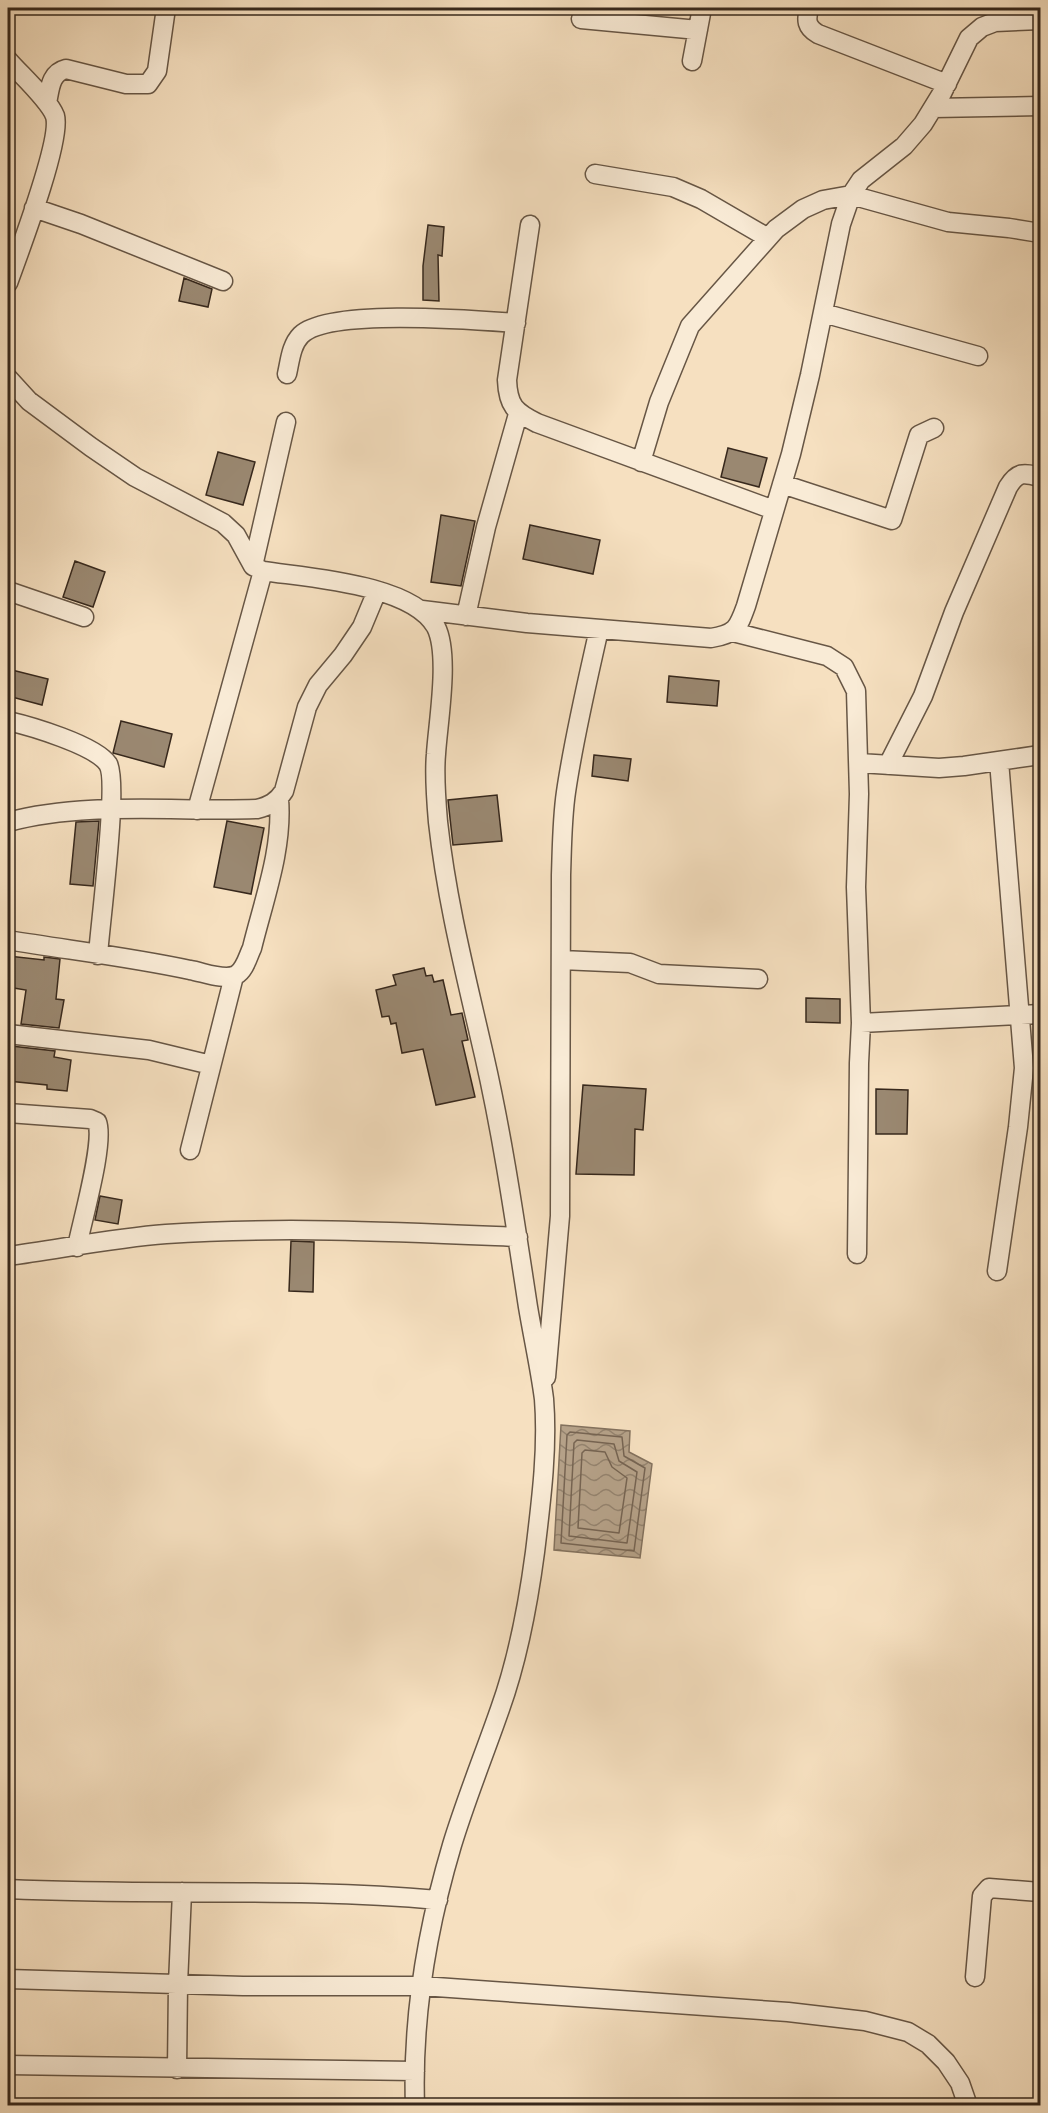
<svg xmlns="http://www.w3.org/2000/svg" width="1048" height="2113" viewBox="0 0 1048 2113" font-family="'Libre Caslon Text',serif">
<defs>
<pattern id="water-waves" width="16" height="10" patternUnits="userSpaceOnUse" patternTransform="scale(1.5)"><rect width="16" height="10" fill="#b5a188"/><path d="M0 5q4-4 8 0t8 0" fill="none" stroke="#94836e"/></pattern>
</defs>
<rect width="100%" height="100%" fill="#f6e0c0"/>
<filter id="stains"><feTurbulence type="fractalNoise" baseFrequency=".00333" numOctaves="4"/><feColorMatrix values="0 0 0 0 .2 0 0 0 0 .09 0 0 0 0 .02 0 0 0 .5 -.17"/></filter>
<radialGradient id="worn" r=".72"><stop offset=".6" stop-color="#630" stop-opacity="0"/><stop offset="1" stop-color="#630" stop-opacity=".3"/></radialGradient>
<!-- water -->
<path fill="url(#water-waves)" stroke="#83715d" stroke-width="1.5" d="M561,1425L630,1431L629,1452L652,1464L640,1558L554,1550Z"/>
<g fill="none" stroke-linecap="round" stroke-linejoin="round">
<!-- shore -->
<path stroke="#766452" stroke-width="1.5" d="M570,1432L622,1437L624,1456L645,1468L634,1551L561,1543L567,1435Z
M577,1440L614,1444L619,1461L637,1472L627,1543L569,1536L574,1443Z
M585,1450L605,1452L612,1467L627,1478L619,1533L578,1528L582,1453Z"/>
</g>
<!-- building -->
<path fill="#9a8871" stroke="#37281c" stroke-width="1.5" d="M428,225L444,227L442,256L438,255L439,301L423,300V266Z
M184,278L212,289L208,307L179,301Z
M728,448L767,458L759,487L721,477Z
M218,452L255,462L243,505L206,495Z
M441,515L475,521L461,586L431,582Z
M530,525L600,540L593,574L523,559Z
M75,561L105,572L93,607L63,597Z
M8,669L48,679L42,705L8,696Z
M669,676L719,681L717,706L667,702Z
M121,721L172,734L164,767L113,753Z
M594,755L631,759L628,781L592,776Z
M497,795L502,841L453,845L448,800Z
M99,821L93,886L70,884L76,822Z
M227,821L264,828L251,894L214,887Z
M8,956L44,960V957L60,959L56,999L64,1000L59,1028L21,1024L26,990L8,987Z
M424,968L426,976L432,975L434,982L443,980L451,1015L462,1013L468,1040L462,1041L475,1097L436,1105L423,1049L402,1053L396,1023L391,1024L389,1016L382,1017L376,990L396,985L393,975Z
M806,998L840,999V1023L806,1022Z
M11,1046L55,1051L54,1057L71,1060L67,1091L47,1089V1085L8,1081Z
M583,1085L646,1089L643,1130L635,1129L634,1175L576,1174Z
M876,1089L908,1090L907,1134H876Z
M100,1196L122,1200L118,1224L95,1220Z
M291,1241L314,1242L313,1292L289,1291Z"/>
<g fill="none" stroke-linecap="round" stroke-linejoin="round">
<defs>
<path id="minor" d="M809,8C806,20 806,27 818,34L947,84
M581,19L698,30
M8,60C20,74 49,100 55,116C62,140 18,255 8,283
M692,61L702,8
M47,103C50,89 50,73 66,69L126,84H148L157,71L166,8
M933,108L1040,106
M595,174L673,187L701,199L768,238
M34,208L81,224L223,281
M530,225L507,380C508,406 515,412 537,423L774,510
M823,313L978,356
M287,374C290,361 291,345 301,335C329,308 474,320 516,323
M8,378L29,401L91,447L135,477L223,523L236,535L253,566L263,571C309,578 412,584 436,627C450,655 438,722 436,754C434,776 436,799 438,822C447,903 466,976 484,1055C503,1138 515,1222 528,1307C533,1337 540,1368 544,1399C548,1449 541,1502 535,1552C528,1605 518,1659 500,1709C484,1755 466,1799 452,1845C427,1929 412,2018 415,2106
M641,462L659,402L690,326L776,229L803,209L823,200L851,195L948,222L1009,228L1040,233
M782,484L892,520L919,435L934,428
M253,566L286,422
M8,591L84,617
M422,610L527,623L711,638C736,634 738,628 746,606L791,454L810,375L841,224L851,195L861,180L904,146L923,124L942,93L969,38L982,27L995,22L1040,20
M466,616L486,527L518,414
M733,632L827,656L844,667L856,691L859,794L856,887L861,1023L859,1063L857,1254
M8,721C30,726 95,745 108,764C119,781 100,925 98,955
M859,763L939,768L964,766L1040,755
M888,765L923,696L954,612L1008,487C1018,471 1024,473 1040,477
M197,810L263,571
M8,822C86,801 176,812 257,809C269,806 277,802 284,791L307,707L318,685L343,655L362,627L377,591
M8,940C68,950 130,957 190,970C203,972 224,981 236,975C245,970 248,956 252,948C264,899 283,849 279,799
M561,960L630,963L659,974L758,979
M861,1023L1040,1014
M8,1034L149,1050L211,1065
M8,1113L90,1119L97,1122C105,1142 82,1221 77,1247
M190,1150L234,976
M8,1256C60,1249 113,1238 166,1234C283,1226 401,1232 518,1237
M997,1271L1018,1127L1024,1068L999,761
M546,1377L560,1216L561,875C562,847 562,819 566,792C574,737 587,683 599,629
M8,1889C151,1896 295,1887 438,1900
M975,1977L982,1896L989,1888L1040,1892
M8,1979L243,1986H422L788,2012L865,2021L908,2032L928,2044L946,2062L960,2083L968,2106
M8,2065L415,2071
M177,2069L178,1984L182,1892"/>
</defs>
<!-- minor casing -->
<use href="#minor" stroke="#675645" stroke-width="21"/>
<!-- minor -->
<use href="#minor" stroke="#f9ebd6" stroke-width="18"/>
</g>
<!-- margin -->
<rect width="1048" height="2113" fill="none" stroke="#f6e0c0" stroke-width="30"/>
<rect x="9" y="9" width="1030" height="2095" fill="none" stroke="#37281c" stroke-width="3"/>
<rect x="15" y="15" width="1018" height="2083" fill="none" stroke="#37281c" stroke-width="1.5"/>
<rect width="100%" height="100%" filter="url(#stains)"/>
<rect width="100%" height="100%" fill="url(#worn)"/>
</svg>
